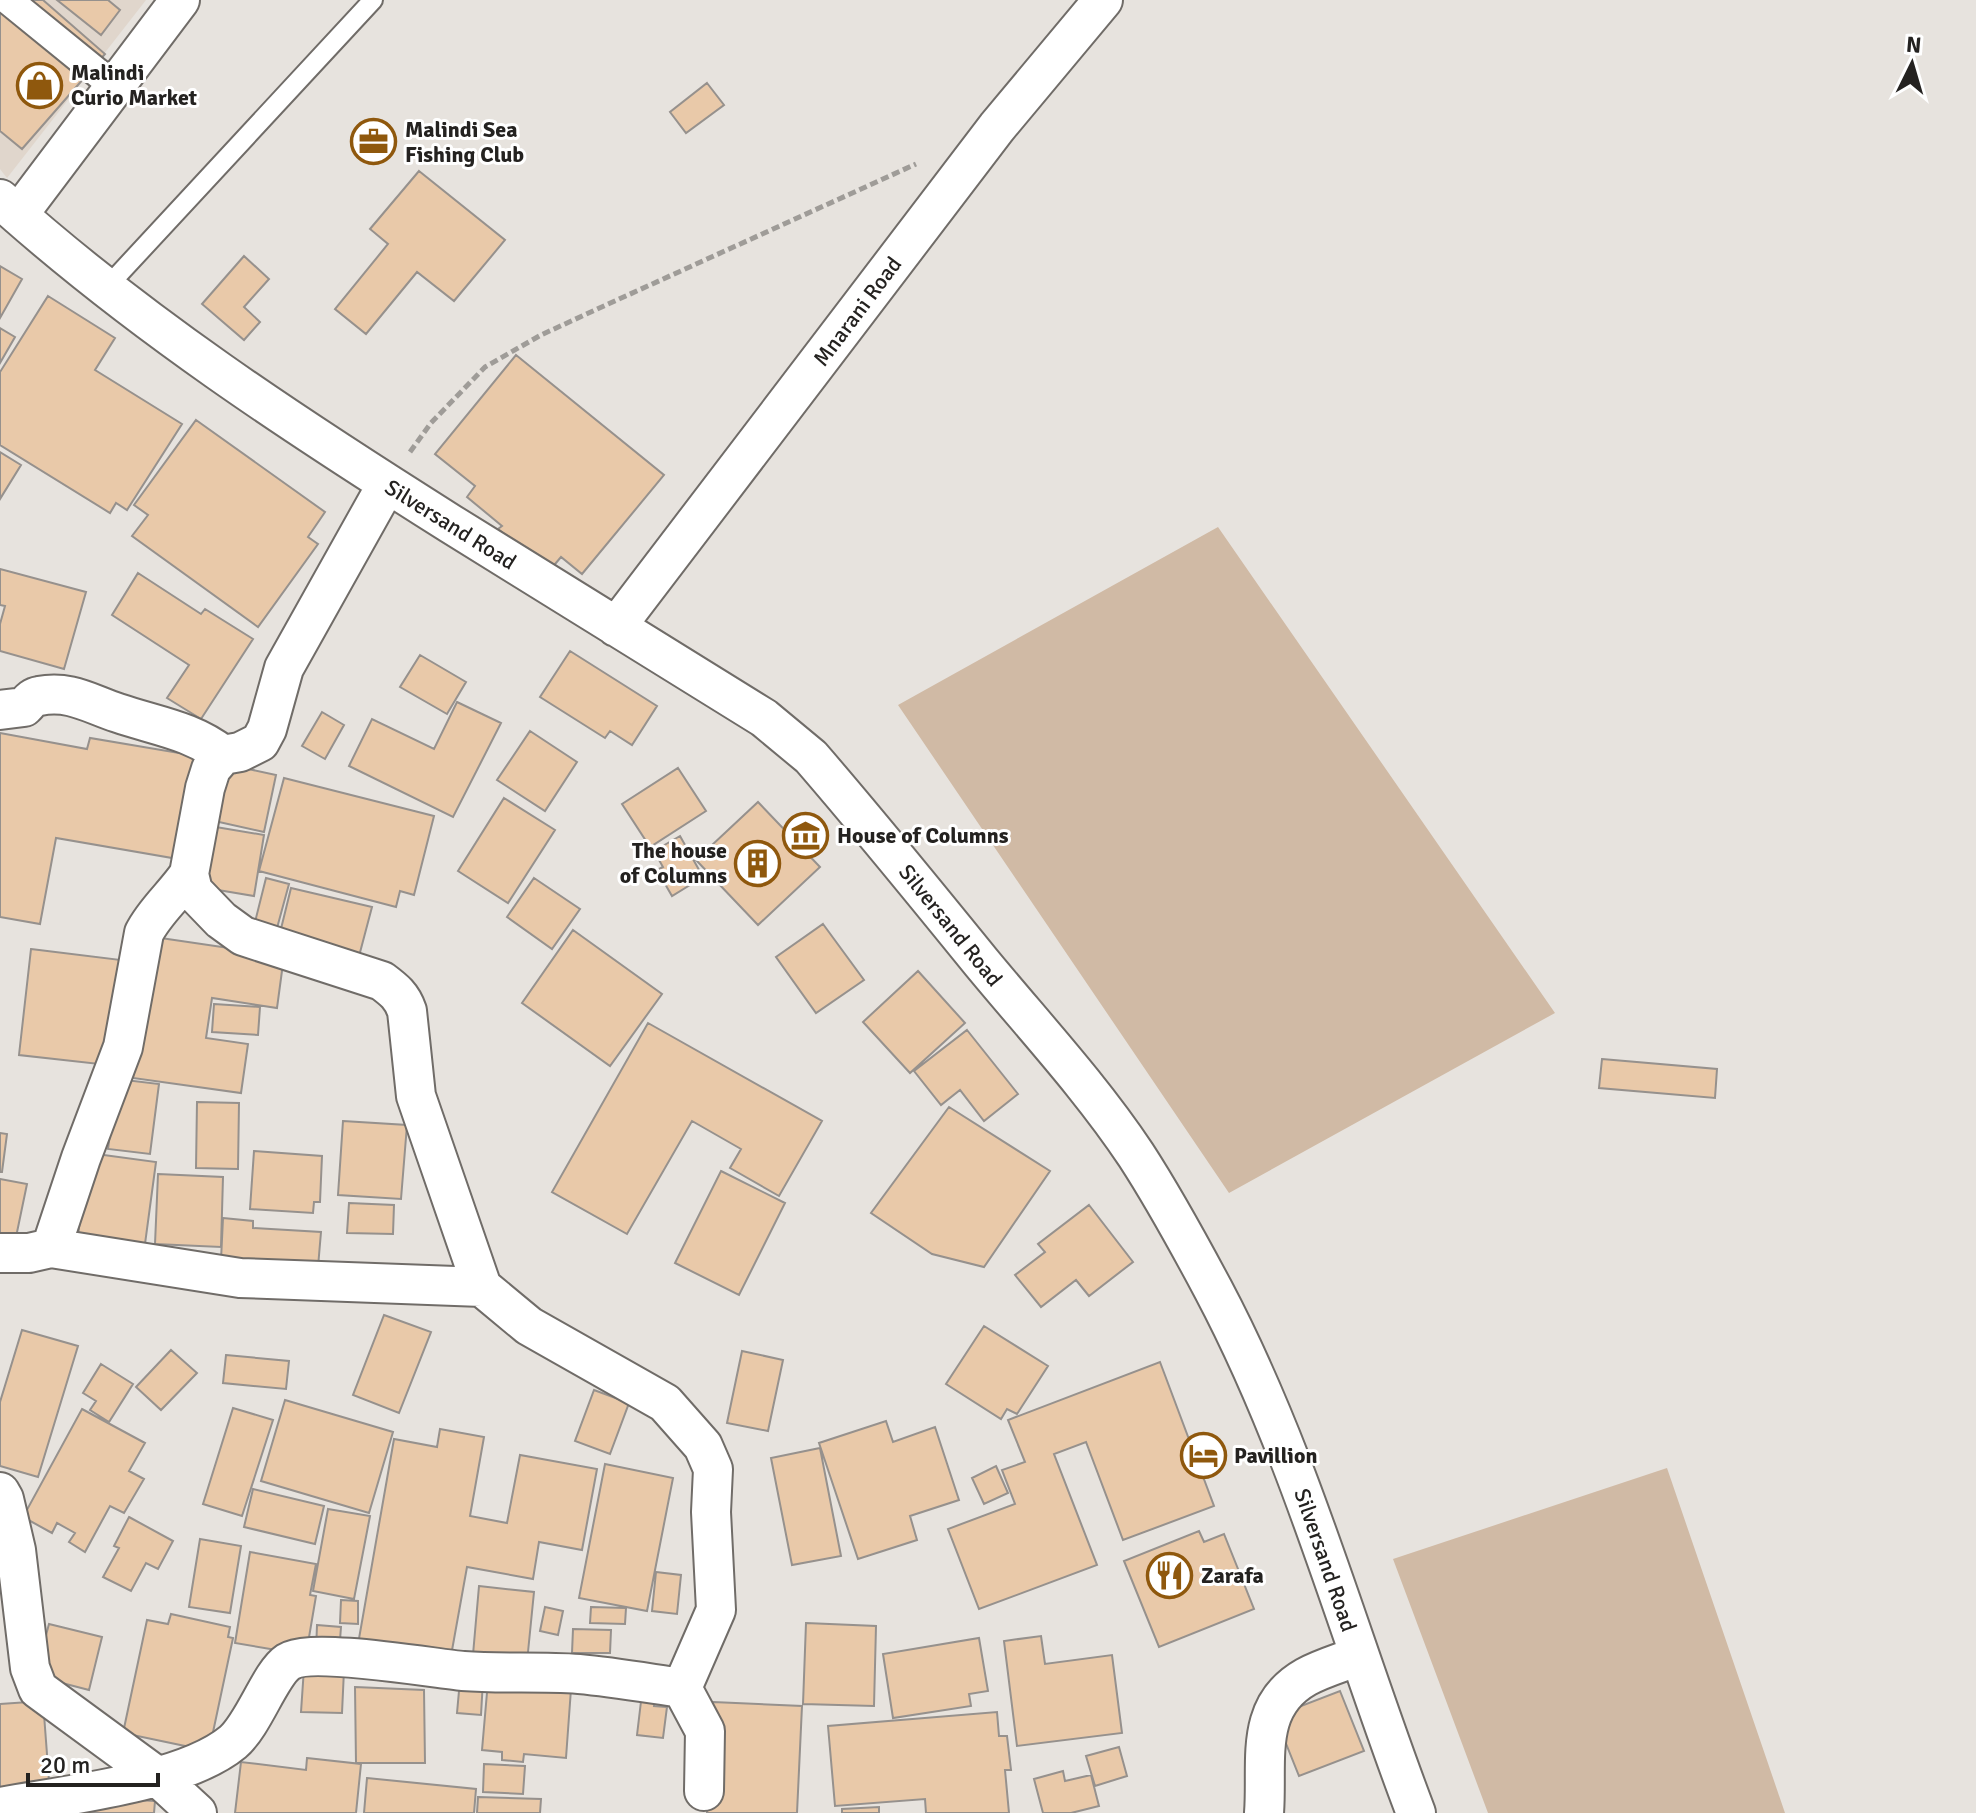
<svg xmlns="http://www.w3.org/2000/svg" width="1976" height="1813" viewBox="0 0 1976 1813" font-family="Signika,sans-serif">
<rect width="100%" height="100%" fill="#e7e3de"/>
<!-- built -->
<path fill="#e0d6cc" d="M0,0H146L7,178L0,169Z"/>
<!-- green -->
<path fill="#d0baa5" d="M1218,527L1555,1013L1229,1193L898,705Z
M1667,1468L1785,1813H1488L1393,1559Z"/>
<!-- building -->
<path fill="#e9c9a9" stroke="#96918d" stroke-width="2" d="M0,0H43L105,54L22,149L0,131Z
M57,0H108L120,10L101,35Z
M707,83L724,105L686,133L670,112Z
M419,171L505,240L454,301L417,272L366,334L335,309L388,244L370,229Z
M244,256L269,279L244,307L260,322L244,340L202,304Z
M0,266L22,279L0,318Z
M48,296L115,338L95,370L182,424L127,510L116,503L110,513L0,445V372Z
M0,328L15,337L0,363Z
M516,355L664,475L582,574L561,557L550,570L498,529L502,526L467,497L475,486L435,454Z
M196,420L325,512L308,537L318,544L258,627L132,536L148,515L134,505Z
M0,452L21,465L0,499Z
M0,569L86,592L64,669L0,651V624L5,606L0,605Z
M138,573L201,614L205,609L253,639L201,719L167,698L189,665L112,615Z
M570,651L657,706L632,745L610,731L605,738L540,697Z
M420,655L466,682L447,714L400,687Z
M457,702L501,723L453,817L349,766L372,719L434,749Z
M322,712L344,725L325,759L302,746Z
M530,731L577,762L545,811L497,780Z
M0,733L87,749L90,738L197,756L178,859L56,838L40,924L0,917Z
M221,763L276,775L264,832L210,820Z
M678,768L706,811L650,847L622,804Z
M284,778L434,816L414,895L400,891L396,907L259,871Z
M504,798L555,830L508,903L458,871Z
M758,802L820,867L758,925L696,860Z
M204,825L264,835L254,896L194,886Z
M680,836L703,877L672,896L657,870L663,867L654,851Z
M266,878L289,884L274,939L252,934Z
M534,878L580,909L552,949L507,917Z
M291,888L372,907L358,960L278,941Z
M823,924L864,980L816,1013L776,957Z
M573,930L662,994L610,1066L522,1003Z
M154,937L284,956L277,1008L212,998L206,1038L248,1044L241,1093L133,1078Z
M31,949L121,960L108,1065L19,1055Z
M918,971L965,1023L910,1073L863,1022Z
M214,1004L260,1007L258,1035L212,1032Z
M648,1023L822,1121L779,1196L730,1168L741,1149L692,1121L627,1234L552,1192Z
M967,1030L1018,1094L984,1121L960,1090L941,1105L914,1071Z
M1602,1059L1717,1069L1715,1098L1599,1088Z
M117,1079L159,1084L150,1154L108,1149Z
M197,1102L239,1103L238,1169L196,1168Z
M949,1107L1050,1171L984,1267L932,1254L871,1213Z
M343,1121L407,1125L401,1199L338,1195Z
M0,1133L7,1134L2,1172H0Z
M254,1151L322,1156L320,1202H314L313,1213L250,1209Z
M89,1153L156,1162L145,1244L78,1235Z
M721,1171L785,1203L739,1295L675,1263Z
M158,1174L223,1177L221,1247L155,1244Z
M0,1179L27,1184L16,1237L0,1233Z
M349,1203L394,1205L393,1234L347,1233Z
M1089,1205L1133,1262L1089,1296L1076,1280L1041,1307L1015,1275L1045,1252L1038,1244Z
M223,1218L253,1221V1228L321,1232L318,1267L221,1260Z
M384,1315L431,1332L399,1413L353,1395Z
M984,1326L1048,1366L1017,1414L1007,1409L1001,1419L946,1384Z
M22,1330L78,1346L38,1477L0,1466V1402Z
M171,1350L197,1373L161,1410L136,1387Z
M742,1351L783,1360L768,1431L727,1423Z
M226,1355L289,1361L286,1389L223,1383Z
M1160,1362L1214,1506L1123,1540L1086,1442L1054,1454L1097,1565L979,1609L948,1529L1015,1504L1002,1470L1025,1462L1008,1420Z
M101,1364L133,1384L109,1422L90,1410L96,1401L83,1393Z
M594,1390L629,1403L610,1454L575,1441Z
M285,1400L393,1432L369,1513L261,1481Z
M233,1408L273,1420L242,1516L203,1504Z
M82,1409L145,1443L129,1471L144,1479L124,1513L110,1506L85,1552L69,1542L75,1533L57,1523L52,1533L23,1517Z
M886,1421L893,1442L935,1427L959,1500L910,1516L917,1540L858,1559L819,1443Z
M440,1429L484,1437L470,1516L507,1523L520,1455L597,1469L582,1550L539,1542L533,1579L467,1567L449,1667L357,1650L394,1439L437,1447Z
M820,1448L841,1556L792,1565L771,1458Z
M605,1464L673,1478L647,1611L579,1598Z
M996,1466L1008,1493L984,1504L972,1478Z
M253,1489L324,1506L315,1544L244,1527Z
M328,1509L370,1516L354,1599L313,1591Z
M129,1517L173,1541L158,1569L146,1563L131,1591L103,1577L119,1548L114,1546Z
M1199,1531L1204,1542L1224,1534L1254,1609L1159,1647L1124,1561Z
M200,1539L241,1546L230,1613L189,1607Z
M250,1552L316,1564L310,1595L316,1596L306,1655L235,1643Z
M656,1572L681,1575L677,1614L652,1611Z
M479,1586L534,1592L526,1672L472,1666Z
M341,1600L358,1601V1624L340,1623Z
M545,1607L563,1611L558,1635L540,1631Z
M591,1607L626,1608L625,1624L590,1623Z
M171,1614L230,1627L228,1637L233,1638L209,1751L123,1733L147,1620L168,1624Z
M806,1623L876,1626L874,1706L803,1704Z
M49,1624L102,1637L89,1690L35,1676Z
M317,1625L341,1627L339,1653L316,1652Z
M573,1629L611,1630L610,1653H572Z
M1041,1636L1045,1664L1112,1655L1122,1733L1017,1746L1004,1641Z
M979,1638L988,1691L969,1694L971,1706L893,1718L883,1654Z
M304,1668L344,1670L342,1713L301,1712Z
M460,1680H483L481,1715L457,1713Z
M488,1681L571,1689L566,1758L524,1754L523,1762L502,1760V1752L482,1750Z
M355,1687L424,1690L425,1763H356Z
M1340,1691L1364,1751L1299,1776L1275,1716Z
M642,1693L655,1694L654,1706L667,1707L663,1738L637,1735Z
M43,1701L50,1794L0,1797V1704Z
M713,1702L802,1706L797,1813H707Z
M997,1712L999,1736H1007L1011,1770H1005L1009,1813H926L925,1799L835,1806L828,1726Z
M1119,1747L1127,1776L1095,1786L1086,1756Z
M307,1758L361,1764L356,1813H235L241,1762L306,1770Z
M484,1764L525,1766L523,1794L483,1792Z
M1063,1771L1065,1781L1091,1775L1099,1806L1071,1813H1043L1034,1779Z
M367,1778L476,1789L474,1813H364Z
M67,1796L155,1801L154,1813H66Z
M478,1797L541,1799L540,1813H477Z
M879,1807V1813H842V1809Z"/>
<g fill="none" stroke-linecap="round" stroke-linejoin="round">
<defs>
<path id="service" d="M106,288L373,0"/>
<path id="pedestrian" d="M8,0L115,87"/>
<path id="minor" d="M0,199C138,323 294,425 451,524C555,589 659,654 764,718L811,757C869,824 925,893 981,962C1033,1025 1090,1086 1136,1155C1164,1198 1189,1244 1213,1289C1301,1455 1349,1638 1416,1813
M18,215L180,0
M387,484L284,668L267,729L260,742L240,752L223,755L211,769L205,788L189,874L193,891L221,920L243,936L382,981C394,990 402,996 407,1011L416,1096L482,1287
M616,627L997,127L1103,0
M0,710L24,707C29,702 32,697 39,696C71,690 90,704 118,713C156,726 191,730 223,755
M51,1248L81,1158L123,1047L144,933C155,911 175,895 189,874
M0,1253H29L51,1248L240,1278L482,1287L529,1326L665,1403L703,1446L713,1469L711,1512L716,1610L682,1688L705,1731L704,1791
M0,1492L4,1499L16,1550L30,1668L38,1689L158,1777L197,1813
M0,1807C64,1795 184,1783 233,1742C254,1724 270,1674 288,1662C311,1647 431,1668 463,1671C502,1674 540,1671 579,1674C613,1677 647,1683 682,1688
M1264,1813C1268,1762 1253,1707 1306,1677C1322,1668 1341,1663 1358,1656"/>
</defs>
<!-- service casing -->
<use href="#service" stroke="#706c68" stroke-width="22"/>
<!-- pedestrian casing -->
<use href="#pedestrian" stroke="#706c68" stroke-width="32"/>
<!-- minor casing -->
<use href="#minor" stroke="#706c68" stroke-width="42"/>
<!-- path -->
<path stroke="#9f9c98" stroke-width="5" stroke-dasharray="8 4" stroke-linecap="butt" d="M410,452L431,423L485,367L541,335L606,305L916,164"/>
<!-- service -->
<use href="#service" stroke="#fff" stroke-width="18"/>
<!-- pedestrian -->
<use href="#pedestrian" stroke="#fff" stroke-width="28"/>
<!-- minor -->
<use href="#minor" stroke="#fff" stroke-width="38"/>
</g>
<!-- icons -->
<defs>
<symbol id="shop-ring" viewBox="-11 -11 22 22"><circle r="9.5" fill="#fff" stroke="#8f580d" stroke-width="1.5"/><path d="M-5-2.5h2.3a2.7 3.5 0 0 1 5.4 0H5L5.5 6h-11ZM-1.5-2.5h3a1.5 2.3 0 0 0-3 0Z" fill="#8f580d"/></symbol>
<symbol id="office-ring" viewBox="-11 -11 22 22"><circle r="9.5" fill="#fff" stroke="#8f580d" stroke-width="1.5"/><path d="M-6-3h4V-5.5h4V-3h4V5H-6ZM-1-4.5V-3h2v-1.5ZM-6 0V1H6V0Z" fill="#8f580d"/></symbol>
<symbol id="museum-ring" viewBox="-11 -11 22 22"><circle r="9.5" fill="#fff" stroke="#8f580d" stroke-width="1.5"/><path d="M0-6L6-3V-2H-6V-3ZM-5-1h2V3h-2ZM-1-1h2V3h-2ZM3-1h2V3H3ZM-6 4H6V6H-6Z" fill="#8f580d"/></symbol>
<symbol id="building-ring" viewBox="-11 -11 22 22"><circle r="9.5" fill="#fff" stroke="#8f580d" stroke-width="1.5"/><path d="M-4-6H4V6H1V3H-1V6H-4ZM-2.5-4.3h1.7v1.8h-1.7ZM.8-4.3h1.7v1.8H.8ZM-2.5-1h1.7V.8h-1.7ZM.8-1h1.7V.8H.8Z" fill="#8f580d"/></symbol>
<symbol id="hotel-ring" viewBox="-11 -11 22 22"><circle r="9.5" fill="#fff" stroke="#8f580d" stroke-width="1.5"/><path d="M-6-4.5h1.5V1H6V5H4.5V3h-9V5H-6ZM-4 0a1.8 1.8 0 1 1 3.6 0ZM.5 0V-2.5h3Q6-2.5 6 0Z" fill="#8f580d"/></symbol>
<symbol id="restaurant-ring" viewBox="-11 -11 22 22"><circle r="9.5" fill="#fff" stroke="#8f580d" stroke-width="1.5"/><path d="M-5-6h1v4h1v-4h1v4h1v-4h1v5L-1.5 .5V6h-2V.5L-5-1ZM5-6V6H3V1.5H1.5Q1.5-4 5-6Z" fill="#8f580d"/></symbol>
</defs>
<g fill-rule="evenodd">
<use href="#shop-ring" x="14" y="60" width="51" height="51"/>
<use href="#office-ring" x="348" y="116" width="51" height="51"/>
<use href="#museum-ring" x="780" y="810" width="51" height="51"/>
<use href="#building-ring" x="732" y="838" width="51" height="51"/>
<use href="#hotel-ring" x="1178" y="1430" width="51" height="51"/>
<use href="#restaurant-ring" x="1144" y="1550" width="51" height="51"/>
</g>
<g text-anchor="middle" stroke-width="6" stroke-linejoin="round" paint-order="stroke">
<!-- poi labels -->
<g font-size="22" font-weight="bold" fill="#242220" stroke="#fff" text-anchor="start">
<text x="71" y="80">Malindi<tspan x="71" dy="25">Curio Market</tspan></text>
<text x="405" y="137">Malindi Sea<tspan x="405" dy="25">Fishing Club</tspan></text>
<text x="837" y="843">House of Columns</text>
<text x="727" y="858" text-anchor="end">The house<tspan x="727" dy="25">of Columns</tspan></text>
<text x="1234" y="1463">Pavillion</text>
<text x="1201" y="1583">Zarafa</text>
</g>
<!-- street labels -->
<g font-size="22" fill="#242220" stroke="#fff">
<text transform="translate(857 311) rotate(-53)" y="8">Mnarani Road</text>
<text transform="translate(451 524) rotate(32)" y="8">Silversand Road</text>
<text transform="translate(951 925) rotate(51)" y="8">Silversand Road</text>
<text transform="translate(1326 1560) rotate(71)" y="8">Silversand Road</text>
</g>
</g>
<!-- north arrow -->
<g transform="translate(1912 64) rotate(5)" stroke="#ffffff" stroke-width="6" paint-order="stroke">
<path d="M0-6L14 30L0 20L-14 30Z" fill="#242220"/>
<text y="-12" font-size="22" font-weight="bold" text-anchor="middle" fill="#242220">N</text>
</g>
<!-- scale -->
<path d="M28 1773v12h130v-12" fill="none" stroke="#242220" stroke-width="4"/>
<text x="40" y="1773" font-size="24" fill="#242220" stroke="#ffffff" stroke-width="6" paint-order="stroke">20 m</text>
</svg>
